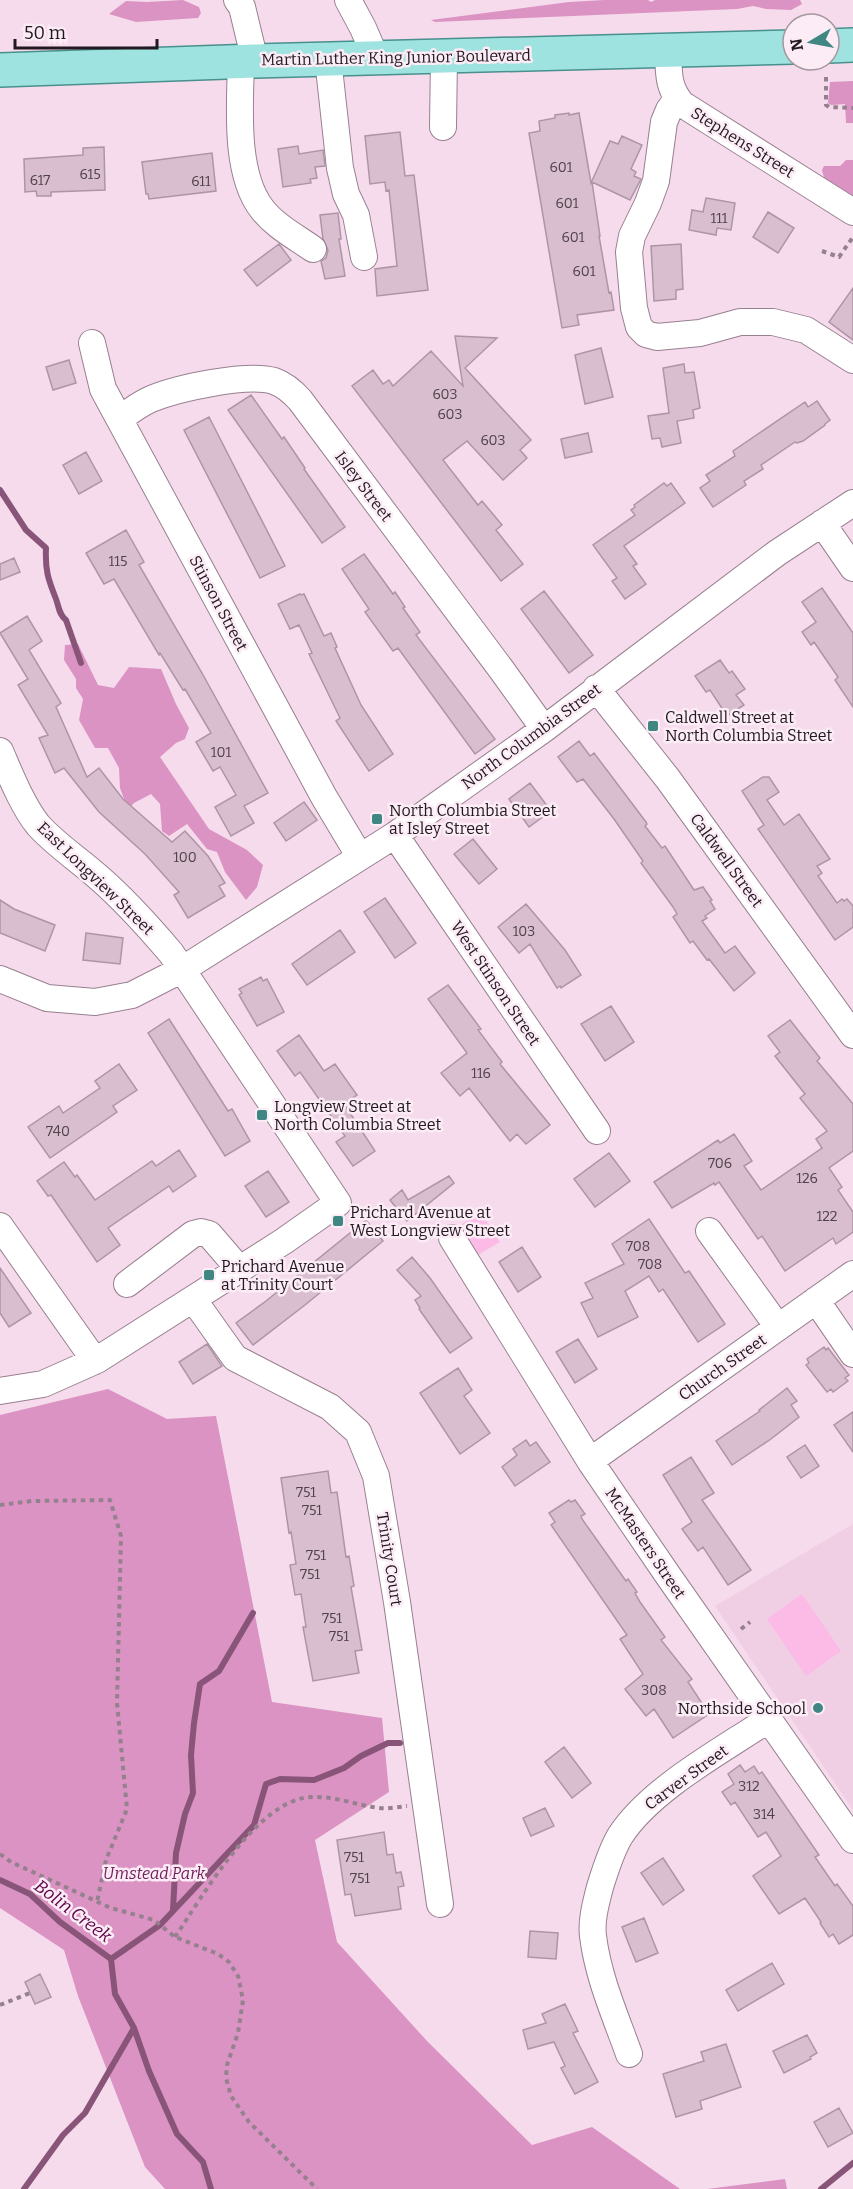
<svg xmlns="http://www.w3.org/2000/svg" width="853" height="2189" viewBox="0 0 853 2189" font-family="Bitter,serif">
<rect width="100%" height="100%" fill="#f6dbec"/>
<!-- built -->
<path fill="#f0cee4" d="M853,1524V1810L715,1606Z"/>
<!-- green -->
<path fill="#fcbae6" d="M480,1211L500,1242L476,1256L458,1227Z
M802,1594L841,1651L806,1676L767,1619Z"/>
<!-- forest -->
<path fill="#db93c3" d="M183,0L199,7L201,13L198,18L136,22L109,14L126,1L147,2Z
M604,0H648L651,2L655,0H800L802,4L791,10L766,9L753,6L737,9L435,22L431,20L569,2Z
M853,81V123H846L845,104L831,105L828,103L830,82Z
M846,160H853V196L824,178L822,170L824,166H840Z
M78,644L98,685L114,688L129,667L161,669L176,704L189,728L185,739L176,743L160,757L209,829L247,850L263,865L257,887L246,900L225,872L217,852L207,849L187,824L169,836L162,831L160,804L151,794L134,803L124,813L118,806L124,799L120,788L119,768L108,748H95L79,720L83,699L76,688V679L64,660L65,645Z
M108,1389L167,1419L216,1416L272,1702L382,1718L389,1792L315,1840L337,1942L427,2041L532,2145L592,2127L680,2189H165L145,2167L78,1996L64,1950L0,1908V1415Z
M785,2179L787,2189H707Z"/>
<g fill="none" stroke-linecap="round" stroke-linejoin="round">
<!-- stream -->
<path stroke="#885579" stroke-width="6" d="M0,490L26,530L46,548C45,570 48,579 56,599C59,607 59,615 66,620L81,663
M0,1880L30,1894L60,1922L111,1959L115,1994L134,2028L85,2113L63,2135L24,2189
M173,1910L176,1853L185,1814L193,1793L191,1755L194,1723L200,1684L219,1671L253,1613
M111,1959L160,1925L254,1825L266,1784L280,1779L314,1780L344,1768L361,1756L388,1743H400
M134,2028L149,2071L177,2134L203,2162L211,2189
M821,2189L853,2163"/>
</g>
<!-- building -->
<path fill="#d9becf" stroke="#ae95a5" stroke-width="1.5" d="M569,113V115L579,113L591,183L610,141L618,144L622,136L642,145L631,169L636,172L634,176L641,179L630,200L592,182L600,236H599L609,293L611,292L614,310L577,315L579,325L562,328L529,133L540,131L539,121L555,118V115Z
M400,132L405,176L414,175L428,290L377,296L375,269L397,266L389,190L386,191L385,182L370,184L365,136Z
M298,146L299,154L323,150L325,166L315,167L317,178L310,179L311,183L283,187L278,149Z
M104,147L105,190L51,192V196H37L36,191L25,192L24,159L83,155V148Z
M212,153L216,191L149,199L148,194H146L142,162Z
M706,198L735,203L731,230L717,228L716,235L689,230L692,210L703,212Z
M768,212L794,228L778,253L753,237Z
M338,213L341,239H339L345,276L325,279L321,261L326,258L328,250L323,239L320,215Z
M279,244L291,260L257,286L244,270Z
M681,244L683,289L676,290V299L654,301L651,246Z
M853,288V340L829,322Z
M455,336L497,338L465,368L531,440L520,450L527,458L503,480L467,441L443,460L478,505L482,501L502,525L496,530L523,564L501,581L352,386L373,370L383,384L389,380L393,386L431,351L463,386Z
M601,348L613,397L585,404L575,355Z
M69,360L76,383L53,390L46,367Z
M684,364L685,373L694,372L700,408L693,410L694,418L677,421L681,443L662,447L660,438L652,439L648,416L669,413L663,368Z
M251,395L282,439L284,437L305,468L304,469L345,527L322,543L228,410Z
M817,401L830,420L825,424V425L803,441L797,443L795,442L761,465L763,469L744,481L746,485L713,507L700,488L710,481L706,475L735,456L733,451L805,402L808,407Z
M209,417L285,566L260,578L184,430Z
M588,433L592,452L565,458L561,439Z
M86,452L102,481L79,494L63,465Z
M664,483L667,486L671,483L685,503L624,546L637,564L633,566L646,584L625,599L612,581L617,578L593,545L635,515L631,510L635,507L634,505Z
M126,530L144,562L139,565L202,673L268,793L244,806L254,823L231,836L215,807L236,795L220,767L213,771L196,742L211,733L185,689L183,690L160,653L159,655L114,579L104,584L86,553Z
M364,554L393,594L395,592L405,607L403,608L420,632L416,635L495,739L475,754L398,648L393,651L365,612L369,609L342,569Z
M14,558L20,572L0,580V564Z
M822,588L853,633V707L835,680L838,677L814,642L811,645L802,632L816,622L802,602Z
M544,591L593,655L569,673L521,609Z
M300,594L301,595L304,594L324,636L331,633L337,647L335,648L361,705L393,754L369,771L336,721L340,718L309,654L312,653L299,625L290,629L278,604Z
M27,616L42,641L29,650L61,703L56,707L87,777L99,768L123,799L172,842L185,831L208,856L225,883L219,886L225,896L188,918L174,895L179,892L145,854L99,812L64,768L55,773L39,738L48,735L18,685L28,679L0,633Z
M720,660L729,673L732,671L745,689L736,695L744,705L727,716L710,690L706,692L695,676Z
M579,741L590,756L594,753L646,822L647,824L645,826L662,848L665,846L694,890L703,887L712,900L710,901L715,909L705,916L707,918L702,921L725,953L735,946L755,973L734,991L709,959L707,960L693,941L690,943L673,917L677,914L673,907L641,863L643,861L614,819L583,779L577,782L558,757Z
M763,777H769L779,792L767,800L784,825L799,814L830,859L817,866L822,873L818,876L837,903L842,899L844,901L847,899L853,906V927L835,940L758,829L764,825L742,791Z
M530,783L548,807V813L529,827L509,799Z
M304,802L317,820L286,841L274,823Z
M473,839L497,869L479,884L454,854Z
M385,898L416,943L395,958L364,912Z
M0,900L14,909L55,925L45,951L0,933Z
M526,904L565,950L581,975L561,988L560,986L557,988L530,944L519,953L498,927Z
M340,930L355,952L307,985L292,964Z
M86,933L123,938L120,964L83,960Z
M261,977L263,981L267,979L284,1012L257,1026L239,995L242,993L239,989Z
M448,985L481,1029L478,1030L502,1062L500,1064L550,1125L526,1144L517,1134L510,1141L469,1088L460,1096L441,1073L467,1053L428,999Z
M611,1006L634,1042L605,1061L581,1024Z
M169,1019L228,1111L232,1109L250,1141L225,1156L148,1033Z
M790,1020L820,1058L817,1061L853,1104V1151L829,1168L842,1187L838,1190L853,1212V1232L836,1244L833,1238L785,1271L762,1236L758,1239L719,1182L715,1185L714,1183L672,1208L654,1182L718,1140L720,1143L734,1134L752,1161L744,1166L761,1190L822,1148L816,1139L827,1131L800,1098L805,1094L775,1056L780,1052L768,1036Z
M299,1035L324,1071L335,1064L357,1095L344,1104L375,1151L353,1166L336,1142L345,1136L300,1072L295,1076L277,1051Z
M119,1064L137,1090L113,1106L117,1112L50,1158L28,1127L59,1106L63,1113L100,1088L95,1081Z
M179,1150L196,1176L173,1192L169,1186L108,1228L120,1245L97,1262L51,1195L48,1196L37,1181L64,1162L75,1177L77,1175L95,1200L152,1161L156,1166Z
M609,1153L630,1181L595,1207L574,1179Z
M268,1171L289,1202L266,1217L245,1186Z
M449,1176L454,1183L407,1221L390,1200L402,1190L408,1200Z
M649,1219L685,1273L689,1271L725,1324L698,1342L663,1289L659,1292L649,1276L625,1291L638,1317L598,1337L581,1303L593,1298L585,1283L624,1264L612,1244Z
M366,1220L383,1241L305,1305L253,1345L236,1323L266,1301Z
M522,1247L541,1277L518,1292L499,1262Z
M412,1257L430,1278L472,1338L450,1353L419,1309L420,1308L415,1300L421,1296L397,1270Z
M0,1268L31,1313L9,1327L0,1313Z
M578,1339L597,1369L575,1383L556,1352Z
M207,1344L222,1366L193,1384L179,1362Z
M824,1347L826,1350L828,1348L849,1375L845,1378L848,1381L833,1392L831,1389L827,1392L806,1365L809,1363L807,1359Z
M458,1368L472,1390L464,1396L490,1433L460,1454L420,1393Z
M787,1388L797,1401L791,1405L799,1417L771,1439L732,1465L716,1441L760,1411L759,1410Z
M853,1412V1452L834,1425Z
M526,1440L530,1446L536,1442L550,1462L515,1486L502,1467L517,1455L513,1449Z
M805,1445L819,1466L801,1478L787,1457Z
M691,1457L714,1493L702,1500L751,1570L728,1585L703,1547L698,1551L682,1529L692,1522L663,1475Z
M328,1471L331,1493L337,1492L346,1557L349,1556L354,1586L351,1587L362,1650L355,1651L359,1673L313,1681L303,1627H306L301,1594L295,1595L290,1565L296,1564L291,1532L289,1533L281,1478Z
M569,1500L571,1502L575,1500L585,1514L581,1516L582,1519L626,1581L628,1579L637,1592L635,1593L640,1602L665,1637L661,1640L692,1679L688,1682L709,1714L673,1738L654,1709L646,1716L625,1689L643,1674L620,1639L627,1635L551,1525L555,1522L549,1513Z
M564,1747L591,1783L572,1798L545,1762Z
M740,1765L745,1772L754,1766L759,1774L762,1772L819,1855L815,1857L835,1886L837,1884L853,1906V1935L839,1944L833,1934L829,1937L820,1923L821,1922L805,1898L779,1914L753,1876L781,1856L766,1832L758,1837L735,1802L731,1805L722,1792L734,1784L728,1774Z
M545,1808L554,1826L531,1836L523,1818Z
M384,1832L387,1855L393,1854L396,1873L401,1872L404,1886L398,1887L401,1909L355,1916L351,1894L345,1895L337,1840Z
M663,1858L684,1890L663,1905L641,1873Z
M644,1918L658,1953L636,1962L622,1927Z
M530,1931L558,1933L556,1959L528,1957Z
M772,1963L784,1984L738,2011L726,1990Z
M40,1974L51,1997L35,2004L25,1982Z
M565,2004L578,2031L573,2033L598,2082L575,2094L561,2068L565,2066L554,2042L528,2049L523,2030L546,2023L542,2014Z
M807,2035L817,2053L810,2057L811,2059L784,2073L773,2051Z
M726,2044L741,2087L700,2101L702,2109L676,2117L663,2074L704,2061L701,2052Z
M839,2108L853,2133L828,2147L814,2122Z"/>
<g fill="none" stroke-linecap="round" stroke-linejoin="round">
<defs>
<path id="minor" d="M237,0L242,7L255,61
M348,0L363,28L376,58
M668,51C669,71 667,87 682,104L853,212
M328,59L340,168L346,194L356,215L364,257
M241,61C240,105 234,173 262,209C275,226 296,237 313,249
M677,99L669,110L664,122L656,181L648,203L632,236L629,252L634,308L639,327L646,334L657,337L700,333L740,322H773L806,330L853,360
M443,127L444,56
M92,343L103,389L324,797L360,857
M120,419C130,411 140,404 151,399C178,388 247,373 274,381C285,385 292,391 300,400L501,669L544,729
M822,523L853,568
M596,688L668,779L853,1035
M0,751C10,774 22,805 38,825C56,845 78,859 97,876C124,899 148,926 171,953L338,1203L284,1241L97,1360L43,1384L0,1391
M395,835L597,1131
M0,979L47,998L95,1002L132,995L183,969L395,835L544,729L777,553L853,503
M0,1226L95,1361
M709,1231L778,1327
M452,1238L590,1461L667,1574L853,1840
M127,1284L193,1234L201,1232L209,1234L240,1270
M193,1299L235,1358L330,1407L358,1432L376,1476L397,1602L440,1904
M816,1300L853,1354
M590,1461L853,1274
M629,2054C615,2015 598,1977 593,1936C591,1920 596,1903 600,1887C605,1871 611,1851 620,1836C650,1789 723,1750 769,1719"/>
<path id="major" d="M829,46L853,45
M0,70L255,61L793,47"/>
</defs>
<!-- minor casing -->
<use href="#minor" stroke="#988090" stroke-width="28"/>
<!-- major casing -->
<use href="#major" stroke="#48908e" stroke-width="36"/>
<!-- path -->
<path stroke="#95818e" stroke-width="4" stroke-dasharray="4.5 4.5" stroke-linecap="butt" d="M826,77V105L829,107L853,108
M822,251L839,257L853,237
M0,1505L32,1501L110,1500L121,1536L117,1703L127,1809L106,1860L97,1902
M741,1629L750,1622
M0,1854L11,1862L111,1908L154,1920L175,1937L218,1954L229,1962L238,1976L243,2000L238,2033L227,2065L226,2078L231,2096L249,2122L317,2189
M175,1937C203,1896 258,1798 312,1797C335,1796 356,1805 379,1808C388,1809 398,1807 407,1806
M0,2005L30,1993"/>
<!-- minor -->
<use href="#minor" stroke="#fff" stroke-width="26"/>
<!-- major -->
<use href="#major" stroke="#9ee3df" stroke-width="33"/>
</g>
<!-- markers -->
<g fill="#408783" stroke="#fcecf6" stroke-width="2">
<rect x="647" y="720" width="12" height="12" rx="3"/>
<rect x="371" y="813" width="12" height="12" rx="3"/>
<rect x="256" y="1109" width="12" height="12" rx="3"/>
<rect x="332" y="1215" width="12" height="12" rx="3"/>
<rect x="203" y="1269" width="12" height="12" rx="3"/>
<circle cx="818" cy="1708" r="6"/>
</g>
<g text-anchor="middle" stroke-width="5" stroke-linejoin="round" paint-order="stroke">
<!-- number labels -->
<g font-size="14" fill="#50424b">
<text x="561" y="172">601</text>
<text x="90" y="179">615</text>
<text x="40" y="185">617</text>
<text x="201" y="186">611</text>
<text x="567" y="208">601</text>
<text x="719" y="223">111</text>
<text x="573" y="242">601</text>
<text x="584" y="276">601</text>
<text x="445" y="399">603</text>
<text x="450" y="419">603</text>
<text x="493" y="445">603</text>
<text x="118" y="566">115</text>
<text x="221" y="757">101</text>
<text x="185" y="862">100</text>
<text x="524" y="936">103</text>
<text x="481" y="1078">116</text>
<text x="58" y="1136">740</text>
<text x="720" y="1168">706</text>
<text x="807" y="1183">126</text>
<text x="827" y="1221">122</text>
<text x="638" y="1251">708</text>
<text x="650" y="1269">708</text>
<text x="306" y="1497">751</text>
<text x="312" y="1515">751</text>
<text x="316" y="1560">751</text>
<text x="310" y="1579">751</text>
<text x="332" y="1623">751</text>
<text x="339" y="1641">751</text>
<text x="654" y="1695">308</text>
<text x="749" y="1791">312</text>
<text x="764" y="1819">314</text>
<text x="354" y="1862">751</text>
<text x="360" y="1883">751</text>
</g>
<!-- street labels -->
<g font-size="16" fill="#22181f" stroke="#fcecf6">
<text transform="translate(396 57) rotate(-1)" y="6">Martin Luther King Junior Boulevard</text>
<text transform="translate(743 142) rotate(32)" y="6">Stephens Street</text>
<text transform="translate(364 486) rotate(53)" y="6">Isley Street</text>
<text transform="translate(219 603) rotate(62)" y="6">Stinson Street</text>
<text transform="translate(531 736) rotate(-36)" y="6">North Columbia Street</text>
<text transform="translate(727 860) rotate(54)" y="6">Caldwell Street</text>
<text transform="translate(96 878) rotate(44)" y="6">East Longview Street</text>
<text transform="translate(496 983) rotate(56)" y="6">West Stinson Street</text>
<text transform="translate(722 1367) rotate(-35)" y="6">Church Street</text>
<text transform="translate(646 1543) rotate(56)" y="6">McMasters Street</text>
<text transform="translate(390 1559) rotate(81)" y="6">Trinity Court</text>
<text transform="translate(686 1777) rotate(-36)" y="6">Carver Street</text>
</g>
<!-- poi labels -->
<g font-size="16" fill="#22181f" stroke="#fcecf6" text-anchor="start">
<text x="665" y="723">Caldwell Street at<tspan x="665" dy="18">North Columbia Street</tspan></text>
<text x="389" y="816">North Columbia Street<tspan x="389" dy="18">at Isley Street</tspan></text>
<text x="274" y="1112">Longview Street at<tspan x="274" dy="18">North Columbia Street</tspan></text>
<text x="350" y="1218">Prichard Avenue at<tspan x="350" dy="18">West Longview Street</tspan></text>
<text x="221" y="1272">Prichard Avenue<tspan x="221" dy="18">at Trinity Court</tspan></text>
<text x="806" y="1714" text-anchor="end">Northside School</text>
</g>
<!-- park labels -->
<g font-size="16" font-style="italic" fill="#6f1c5b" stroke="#fcecf6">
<text x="154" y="1879">Umstead Park</text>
</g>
<!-- water labels -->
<g font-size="18" font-style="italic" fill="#5d054a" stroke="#fcecf6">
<text transform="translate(73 1911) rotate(37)" y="6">Bolin Creek</text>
</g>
</g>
<!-- north arrow -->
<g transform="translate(811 42) rotate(260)"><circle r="28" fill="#fcecf6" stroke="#a597a0" stroke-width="1.5"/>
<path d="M0-4.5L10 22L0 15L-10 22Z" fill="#408783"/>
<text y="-9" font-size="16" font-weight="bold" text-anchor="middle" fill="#22181f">N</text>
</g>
<!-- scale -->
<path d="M15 39v9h142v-9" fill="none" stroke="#22181f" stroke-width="3"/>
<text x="24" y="39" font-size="18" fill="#22181f" stroke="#fcecf6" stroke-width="4.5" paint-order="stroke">50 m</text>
</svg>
